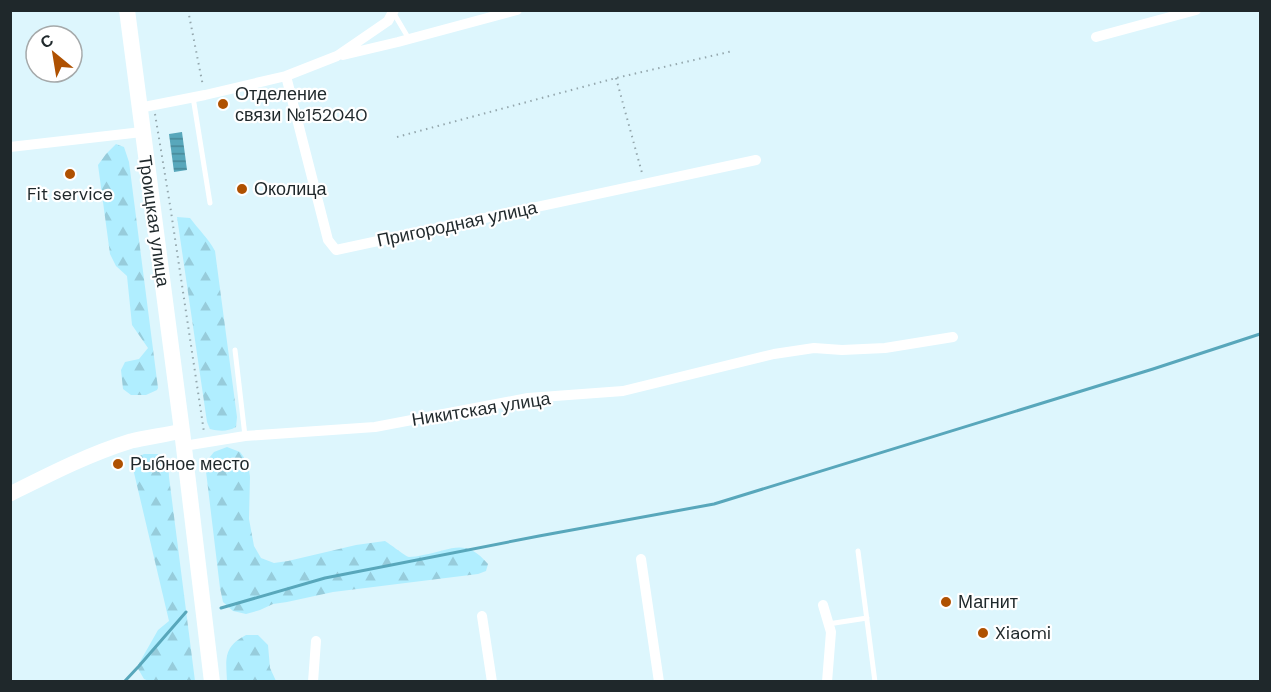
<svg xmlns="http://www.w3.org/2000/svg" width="1271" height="692" viewBox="0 0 1271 692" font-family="'DM Sans',sans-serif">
<defs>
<pattern id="forest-firs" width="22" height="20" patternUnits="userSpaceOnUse" patternTransform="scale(1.5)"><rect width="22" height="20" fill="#b0eeff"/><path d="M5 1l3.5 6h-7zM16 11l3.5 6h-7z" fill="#97ccdb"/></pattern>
<pattern id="water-rules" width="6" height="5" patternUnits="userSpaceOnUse" patternTransform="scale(1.5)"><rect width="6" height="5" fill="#58a7bb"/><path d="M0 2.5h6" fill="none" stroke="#488898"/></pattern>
</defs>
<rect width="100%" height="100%" fill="#ddf6fd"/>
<!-- forest -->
<path fill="url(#forest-firs)" d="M116,144L124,147L129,162L158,388L157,390L146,395H131L123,389L121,370L125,362L139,359L148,348L132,325L127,276L116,266L110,254L98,165L106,154Z
M177,217L190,218C199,230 208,238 215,251L237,417L236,427C227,432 219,431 210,429L207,422Z
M227,447L240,452L248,463L250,477L249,519L254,546L261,558L274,563L288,561L356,545L385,541C390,544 405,556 409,557C413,557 419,556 423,555C452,550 465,537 488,564L486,571L478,574L333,592L287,602L273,604L260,610L246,614L233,611L223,602L220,588L205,463L214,452Z
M144,454H157L168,462L169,477L195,681H149L144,679L137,667L158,630L169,621L131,460Z
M246,635H258L268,645L270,668L276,681H227C226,659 223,647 246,635Z"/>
<!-- water -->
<path fill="url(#water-rules)" d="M182,132L187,170L174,172L169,134Z"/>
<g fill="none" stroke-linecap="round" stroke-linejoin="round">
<!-- stream -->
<path stroke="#58a7bb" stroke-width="3" d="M221,608L325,578L539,536L714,504L1153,369L1260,334
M124,682L139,666L186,612"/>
<!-- path -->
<path stroke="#94a7ad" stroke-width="2" stroke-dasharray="1.5 4.5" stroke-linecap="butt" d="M188,10L203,86
M616,78L642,173
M155,114L170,205L204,432
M397,137L616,78L733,51"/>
<!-- lane -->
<path stroke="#fff" stroke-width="5" d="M393,12L409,39
M193,97L210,203
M235,350L245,436
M858,551L875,682
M828,624L867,618"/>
<!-- street -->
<path stroke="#fff" stroke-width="10" d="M1096,37L1196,10
M343,55L398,42L517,10
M286,76L328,240L336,250L756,160
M139,108L205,95L286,76L337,56L388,21L394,10
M10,147L142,132
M184,446L245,436L375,427L528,398L623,391L774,354L814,348L842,350L885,348L953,337
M641,559L659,682
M823,605L831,632L827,682
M482,616L492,682
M313,682L316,641"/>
<!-- secondary -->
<path stroke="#fff" stroke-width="15" d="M10,494C50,474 89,454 131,441C148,437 165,435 182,431"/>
<!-- primary -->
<path stroke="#fff" stroke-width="16" d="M127,10L182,431L212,682"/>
</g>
<!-- markers -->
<g fill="#af5101" stroke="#fff" stroke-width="2">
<circle cx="223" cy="104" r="6"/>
<circle cx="70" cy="174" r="6"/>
<circle cx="242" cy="189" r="6"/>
<circle cx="118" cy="464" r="6"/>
<circle cx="946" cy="602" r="6"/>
<circle cx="983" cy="633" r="6"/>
</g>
<g text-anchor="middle" stroke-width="4.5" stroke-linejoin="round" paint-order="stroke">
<!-- poi labels -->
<g font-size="18" fill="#1f282b" stroke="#fff" text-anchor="start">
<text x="235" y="100">Отделение<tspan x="235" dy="21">связи №152040</tspan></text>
<text x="254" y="195">Околица</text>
<text x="70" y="200" text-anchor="middle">Fit service</text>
<text x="130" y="470">Рыбное место</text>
<text x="958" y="608">Магнит</text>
<text x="995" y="639">Xiaomi</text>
</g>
<!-- street labels -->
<g font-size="18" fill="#1f282b" stroke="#fff">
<text transform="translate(154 221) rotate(82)" y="6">Троицкая улица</text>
<text transform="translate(457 224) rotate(-12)" y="6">Пригородная улица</text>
<text transform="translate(481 409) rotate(-9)" y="6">Никитская улица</text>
</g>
</g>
<!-- border -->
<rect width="1271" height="692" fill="none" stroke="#1f282b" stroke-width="24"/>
<!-- north arrow -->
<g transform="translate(54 54) rotate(330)"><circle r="28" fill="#ffffff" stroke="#a5a9aa" stroke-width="1.5"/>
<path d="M0-4.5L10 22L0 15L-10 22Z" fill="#af5101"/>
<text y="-9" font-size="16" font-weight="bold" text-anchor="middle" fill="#1f282b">С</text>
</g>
</svg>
